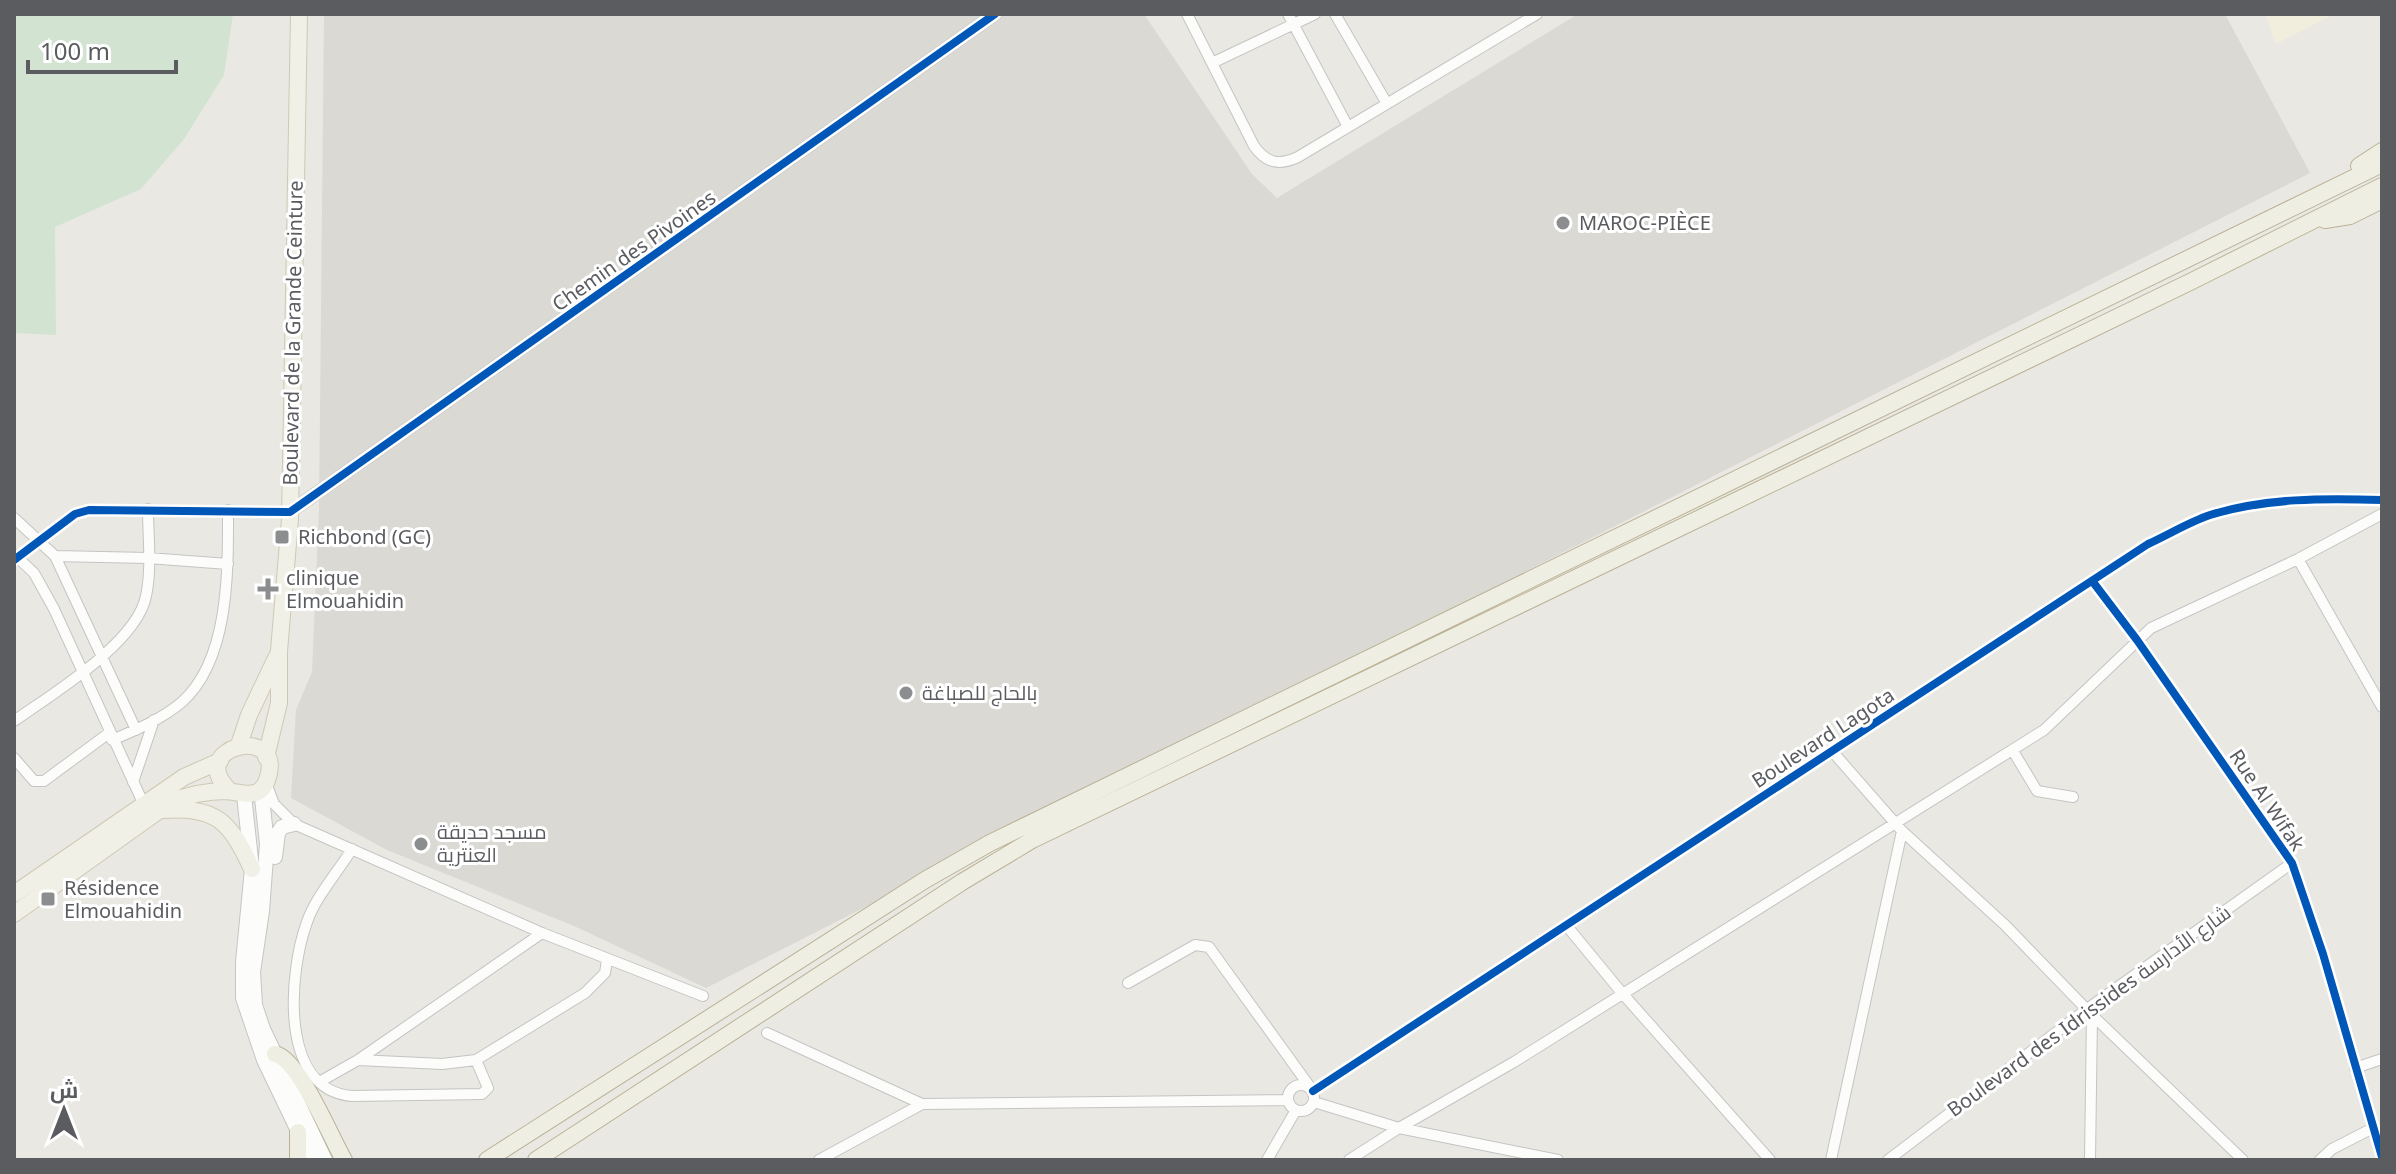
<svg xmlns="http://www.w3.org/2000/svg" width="2396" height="1174" viewBox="0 0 2396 1174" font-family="'Noto Sans',Cairo,sans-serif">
<rect width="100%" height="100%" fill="#e9e8e3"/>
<!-- commercial -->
<path fill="#f2eedd" d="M2265,14H2334L2276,44Z"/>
<!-- industrial -->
<path fill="#dad9d4" d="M324,14H1144L1252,174L1277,198L1578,14H2225L2310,173L706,988L574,926L387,850L291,798L296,710L312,672L319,510Z"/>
<!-- green -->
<path fill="#d2e4d1" d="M14,14H233L224,75L184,139L141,189L55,227L56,335L14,333Z"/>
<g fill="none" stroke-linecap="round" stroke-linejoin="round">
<defs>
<path id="minor" d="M1187,14L1254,146C1266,163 1279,166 1298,157L1537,14
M1288,14L1347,125
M1335,14L1386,102
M1212,63L1315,14
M14,518L55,556L136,730
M14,554L34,573L54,609L144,805
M55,556L148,558L228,564
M2298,559L2382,707
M14,560L75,514L89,510L290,512
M2093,582L2137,640L2292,863L2323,954L2382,1157
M14,721C52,694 137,643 146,596C152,568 148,537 148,509
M112,740C136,730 162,719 182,702C230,659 228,569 228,510
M1832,751L1902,831L2005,925L2092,1015L2243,1160
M2013,751L2037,791L2073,797
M14,758L34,781H44L109,733
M133,782L154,720
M266,783L274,804L294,824L542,933L703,996
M352,849C338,872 316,896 307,922C289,971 278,1090 352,1096L482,1094L488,1088L476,1060
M1566,925L1622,993L1770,1160
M1128,983L1195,945L1209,947L1310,1087
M767,1033L922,1104L1288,1100
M358,1060L442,1064L476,1060L585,993L605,973L607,960
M2355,1068L2382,1059
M321,1081L358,1060L542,933
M1288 1098a13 13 0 1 1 26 0a13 13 0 1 1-26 0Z
M1313,1091L2148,544C2168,535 2189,522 2210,515C2266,498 2323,498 2382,500
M1314,1102L1399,1128L1558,1160
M819,1160L922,1104
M1267,1160L1296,1110
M1349,1160L1399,1128L1514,1062L2044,730L2151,628L2298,559L2382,514
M1831,1160L1902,831
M1888,1160L2087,1009L2292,863
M2090,1160L2092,1015
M2320,1160L2332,1149L2373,1128"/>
<path id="tertiary" d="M290,512L995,14"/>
<path id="secondary" d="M261,789L267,844L262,911L253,972L255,1005L263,1029L325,1160
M244,795L252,869L243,962V998L264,1060L312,1160
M275,857L278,833L282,827L294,824"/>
<path id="primary" d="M239,745L249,715L277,656
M266,757L279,703V651L290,519L299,14
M162,810C217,807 229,820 252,869
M14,894L184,777L220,761
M14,914L171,802C188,795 208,791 226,791C242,792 261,802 268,777C284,723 183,747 230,791"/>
<path id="trunk" d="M2359,166L2382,151
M2325,220L2350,216L2382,200
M275,1054C299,1059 331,1138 344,1160
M298,1160V1132
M487,1160L925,880L990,843L2382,164
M536,1160L962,882L1032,840L2190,282L2382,186"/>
</defs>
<!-- minor casing -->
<use href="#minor" stroke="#c5c4c4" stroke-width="12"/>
<!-- tertiary casing -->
<use href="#tertiary" stroke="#c5c4c4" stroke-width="14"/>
<!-- secondary casing -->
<use href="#secondary" stroke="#c5c5c5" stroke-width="16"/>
<!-- primary casing -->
<use href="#primary" stroke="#cec9b4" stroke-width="18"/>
<!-- trunk casing -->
<use href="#trunk" stroke="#bbb295" stroke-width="18"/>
<!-- minor -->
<use href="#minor" stroke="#fcfcfb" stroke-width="10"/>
<!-- tertiary -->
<use href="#tertiary" stroke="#fcfcfb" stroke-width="12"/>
<!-- secondary -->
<use href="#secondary" stroke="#fcfcfb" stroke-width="14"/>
<!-- primary -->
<use href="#primary" stroke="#f1f0e6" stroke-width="16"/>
<!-- trunk -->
<use href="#trunk" stroke="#eeeee3" stroke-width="16"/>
<defs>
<path id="cycleway" d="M14,560L75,514L89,510L290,512L995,14
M2093,582L2137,640L2292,863L2323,954L2382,1157
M1313,1091L2148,544C2168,535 2189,522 2210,515C2266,498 2323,498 2382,500"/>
</defs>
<!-- cycleway casing -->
<use href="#cycleway" stroke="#fff" stroke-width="13"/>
<!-- cycleway -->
<use href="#cycleway" stroke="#0057b8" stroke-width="8"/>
</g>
<!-- markers -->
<g fill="#8c8d8e" stroke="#fff" stroke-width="3">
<circle cx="1563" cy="223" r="8"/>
<rect x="274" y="529" width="16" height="16" rx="4"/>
<path d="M264 577h8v8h8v8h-8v8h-8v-8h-8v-8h8z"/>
<circle cx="906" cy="693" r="8"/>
<circle cx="421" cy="844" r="8"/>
<rect x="40" y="891" width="16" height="16" rx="4"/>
</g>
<g text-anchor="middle" stroke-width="6" stroke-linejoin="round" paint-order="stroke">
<!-- poi labels -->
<g font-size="20" fill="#5a5c60" stroke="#fff" text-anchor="start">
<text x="1579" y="230">MAROC-PIÈCE</text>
<text x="298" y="544">Richbond (GC)</text>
<text x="286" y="585">clinique<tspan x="286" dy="23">Elmouahidin</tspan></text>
<text x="922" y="700">بالحاج للصباغة</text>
<text x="437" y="839">مسجد حديقة<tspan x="437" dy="23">العنترية</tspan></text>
<text x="64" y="895">Résidence<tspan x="64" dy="23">Elmouahidin</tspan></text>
</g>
<!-- street labels -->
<g font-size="20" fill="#5a5c60" stroke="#fff">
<text transform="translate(634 251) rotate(-35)" y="7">Chemin des Pivoines</text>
<text transform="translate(293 333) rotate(-89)" y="7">Boulevard de la Grande Ceinture</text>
<text transform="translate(1823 738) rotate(-33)" y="7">Boulevard Lagota</text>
<text transform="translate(2267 800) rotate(56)" y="7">Rue Al Wifak</text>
<text transform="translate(2089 1011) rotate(-36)" y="7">Boulevard des Idrissides شارع الأدارسة</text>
</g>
</g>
<!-- border -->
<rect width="2396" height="1174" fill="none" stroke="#5a5c60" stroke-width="32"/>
<!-- north arrow -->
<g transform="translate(64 1110)" stroke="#ffffff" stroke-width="6" paint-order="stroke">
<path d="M0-6L14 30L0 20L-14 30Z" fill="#5a5c60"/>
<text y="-12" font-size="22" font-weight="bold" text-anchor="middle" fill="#5a5c60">ش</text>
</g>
<!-- scale -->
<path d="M28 60v12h148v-12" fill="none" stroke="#5a5c60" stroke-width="4"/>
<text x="40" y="60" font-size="24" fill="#5a5c60" stroke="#ffffff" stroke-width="6" paint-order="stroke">100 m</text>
</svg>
